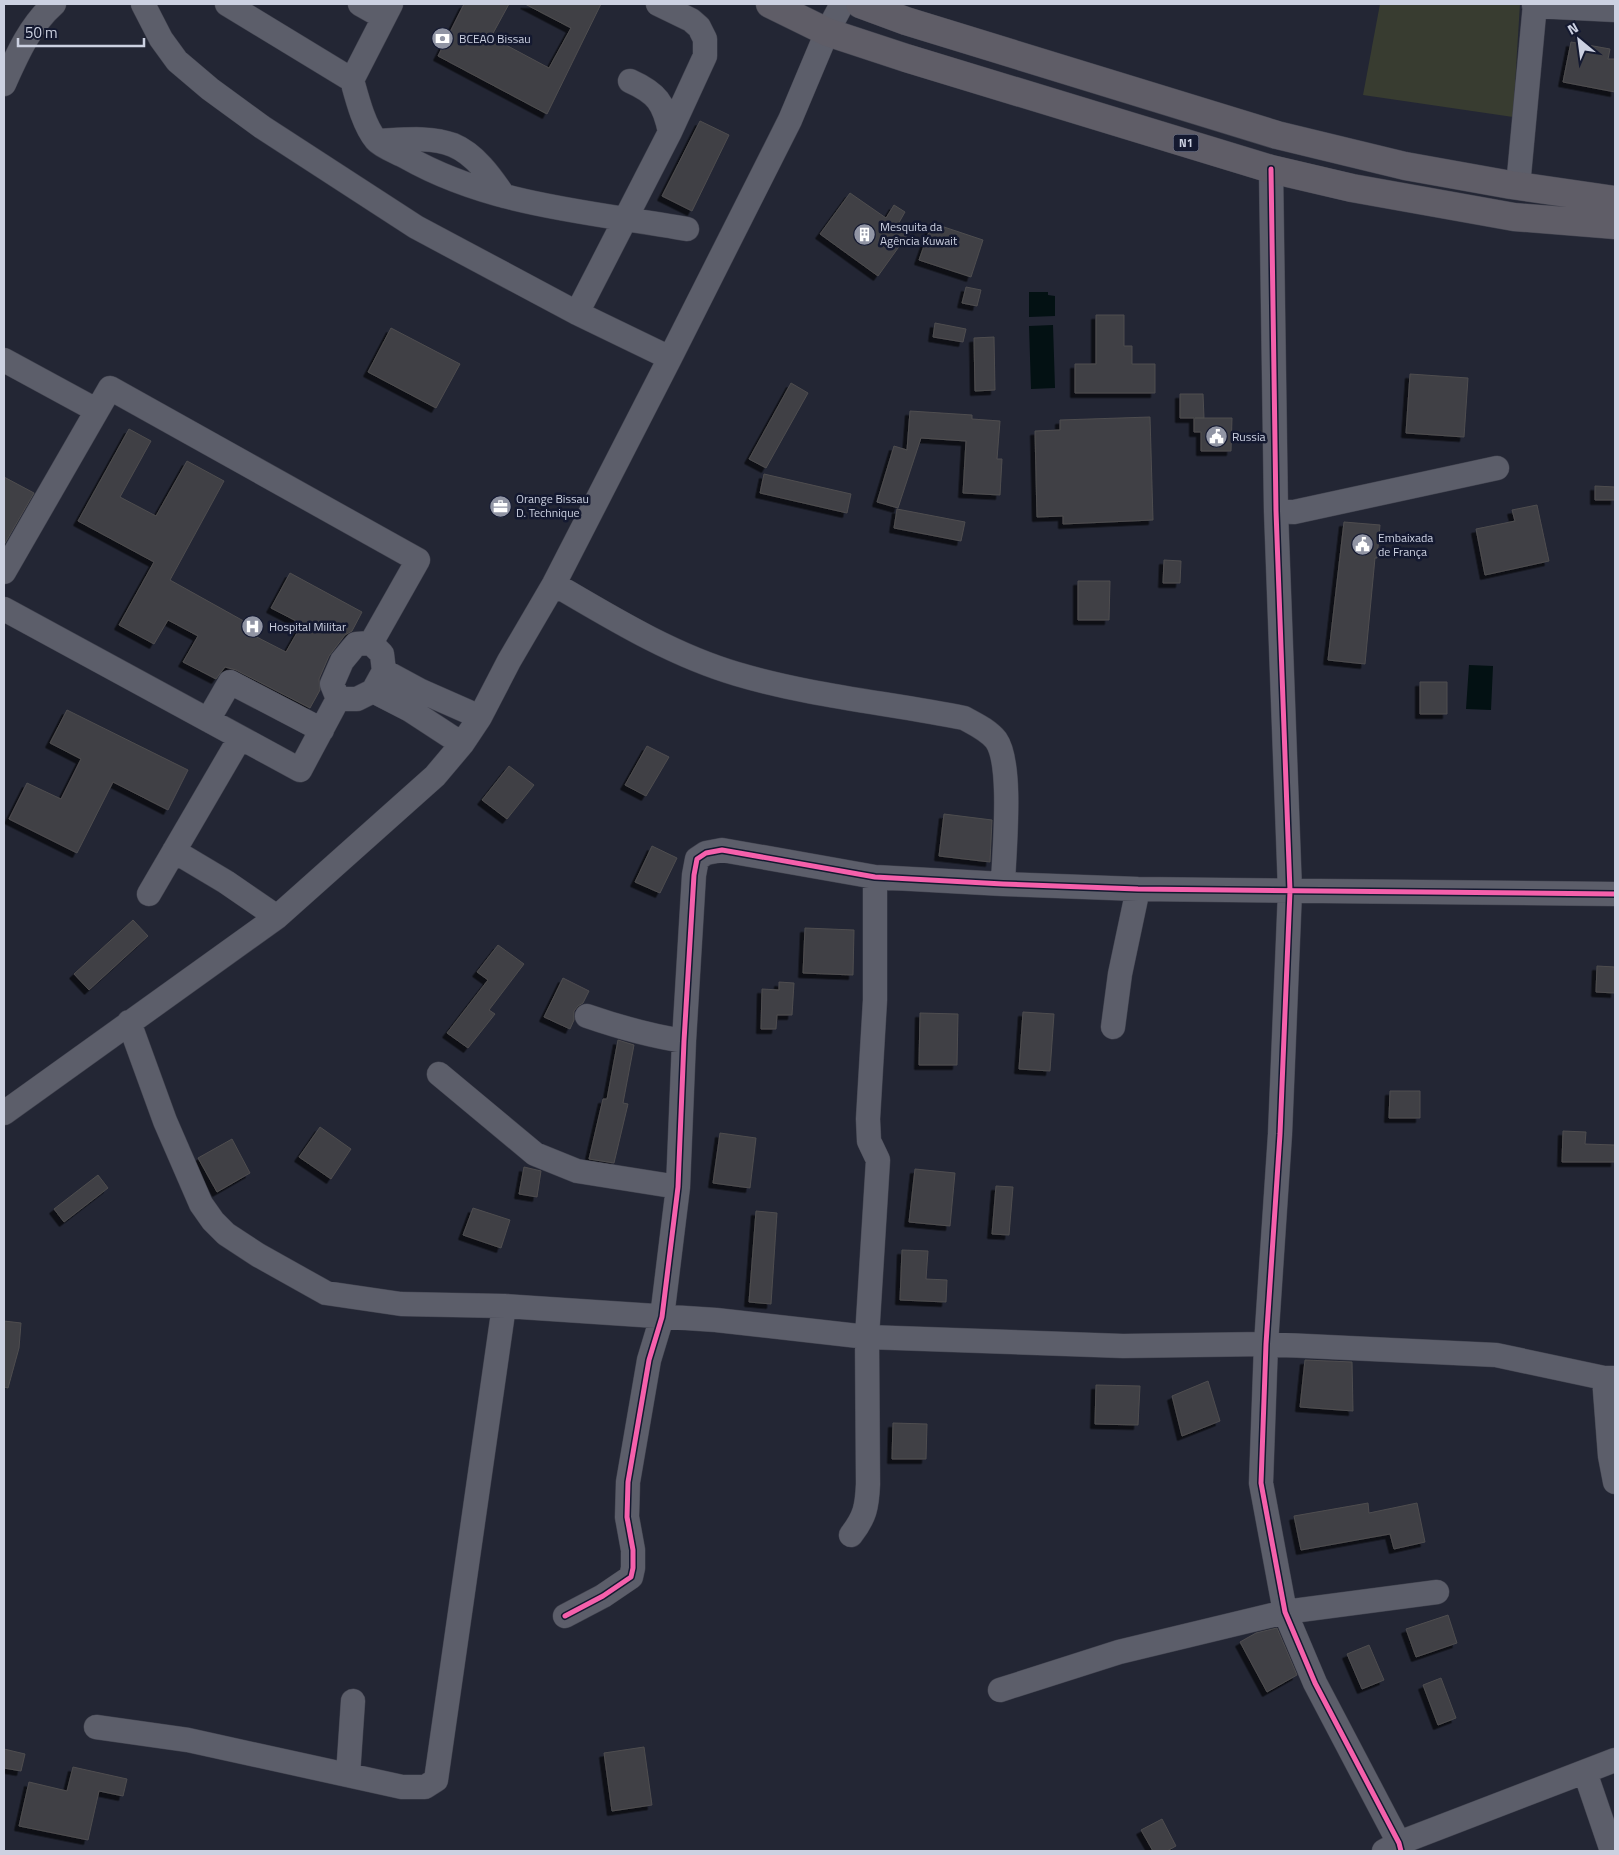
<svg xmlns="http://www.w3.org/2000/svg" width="1619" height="1855" viewBox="0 0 1619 1855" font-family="'Titillium Web',sans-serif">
<defs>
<filter id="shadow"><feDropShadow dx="-4.5" dy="4.5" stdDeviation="0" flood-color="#0009"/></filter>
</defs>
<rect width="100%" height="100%" fill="#232634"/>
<!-- green -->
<path fill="#383c30" d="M1380,4H1520L1513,117L1363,95Z"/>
<!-- water -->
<path fill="#031113" d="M1029,292H1048V295L1055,296V316L1029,317Z
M1053,325L1055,388L1031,389L1029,326Z
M1469,665L1493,666L1491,710L1466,709Z"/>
<!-- building -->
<path fill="#414044" stroke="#4e4d4f" filter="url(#shadow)" d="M464,4H509L491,37L549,68L571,28L525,4H601L547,114L438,56Z
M1571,42L1610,49L1608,59H1615V92L1563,82Z
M700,121L729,135L692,211L662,196Z
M850,193L886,218L894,205L905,212L897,226L908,234L878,276L820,234Z
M932,223L983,240L971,277L919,260Z
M966,287L981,290L977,306L962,303Z
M1096,315H1124V346H1132V364H1155V393H1075V364H1096Z
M935,323L966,329L963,342L933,337Z
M391,328L460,364L436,408L368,372Z
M994,337L995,390L975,391L974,338Z
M1410,374L1468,378L1464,437L1406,433Z
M791,383L808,393L766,468L749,459Z
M1180,394H1203L1204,418H1195H1232L1231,451H1201V432H1194V418H1180Z
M910,411L972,415V419L1000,421L997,459H1002L1000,495L963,493L966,441L921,438L898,508L877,502L894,446L907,450Z
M1150,417L1153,520L1063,524V516L1037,517L1035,431L1060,430V420Z
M129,429L151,441L120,497L156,516L187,461L224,481L170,580L249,624L245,631L286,652L302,624L271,608L290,573L362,612L352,631L345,635L329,656L319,679L320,690L310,708L236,670L225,667L216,679L183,662L198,636L168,620L154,644L119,625L154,562L78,521Z
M764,474L851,494L847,513L760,493Z
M4,477L34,493L4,545Z
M1595,486L1615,487V500H1595Z
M1537,505L1549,561L1485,575L1476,529L1515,521L1512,510Z
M897,509L965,522L961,541L894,528Z
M1344,522L1380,525L1377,558H1375L1365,664L1328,660Z
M1164,560L1181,561L1180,583H1163Z
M1078,581H1110L1109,620H1078Z
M1420,682H1447V714H1420Z
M67,710L188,770L168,810L113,782L77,853L9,819L27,783L61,799L81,759L50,743Z
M647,746L669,757L646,796L625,785Z
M509,766L534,785L507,819L482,800Z
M944,814L992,820L990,862L939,856Z
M652,846L677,858L660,893L635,882Z
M133,920L148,936L89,990L74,974Z
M805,928L854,930L853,975L803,973Z
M498,945L524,964L489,1010L495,1014L468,1048L447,1033L488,980L477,972Z
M1597,966L1615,967V993L1596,992Z
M563,978L589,991L583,1003L578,1006L574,1011V1020L570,1029L544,1017Z
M779,982L794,983L792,1015H777L776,1029H761L762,989L779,990Z
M1023,1012L1054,1014L1050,1071L1019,1069Z
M920,1013L958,1014L957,1065H919Z
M618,1040L634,1045L623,1103L628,1104L614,1163L589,1159L603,1099H607Z
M1390,1091H1420V1118H1389Z
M320,1127L351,1149L331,1179L299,1157Z
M1563,1131L1586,1132L1585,1144L1615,1145V1162H1562Z
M720,1133L756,1138L750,1188L713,1183Z
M232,1139L250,1173L217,1192L198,1158Z
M524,1167L541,1171L537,1197L519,1194Z
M915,1169L955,1173L950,1226L909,1222Z
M98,1175L108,1188L64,1222L54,1209Z
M996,1186L1013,1187L1009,1235L992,1234Z
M473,1208L510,1220L501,1248L463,1235Z
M756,1211L777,1213L771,1304L749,1302Z
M902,1250L928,1251L926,1279L947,1280L946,1302L900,1300Z
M4,1321L21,1323L19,1348L8,1388L4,1387Z
M1305,1360L1352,1362L1353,1411L1300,1407Z
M1208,1381L1220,1421L1182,1436L1172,1396Z
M1096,1385L1140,1386L1138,1425L1095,1424Z
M893,1423L927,1424L926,1459H892Z
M1368,1503L1369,1513L1417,1503L1425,1542L1394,1549L1390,1534L1301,1550L1294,1516Z
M1448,1615L1457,1643L1416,1657L1406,1629Z
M1277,1628L1297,1675L1267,1692L1240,1642L1256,1633Z
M1369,1645L1384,1680L1362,1689L1347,1654Z
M1441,1678L1456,1718L1438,1725L1423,1685Z
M644,1747L652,1805L612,1811L604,1753Z
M4,1749L25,1754L21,1771L4,1768Z
M73,1767L127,1779L123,1796L99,1791L88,1840L19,1826L29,1782L67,1791Z
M1162,1819L1176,1846L1167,1851H1153L1141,1830Z"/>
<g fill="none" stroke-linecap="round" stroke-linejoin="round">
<defs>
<path id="minor" d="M143,4L161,39L177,61L210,89L262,127L416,227L577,313L670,358
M227,4L352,80L391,4
M360,4L383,17
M1534,6L1615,10
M352,80C357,98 364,126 376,140C382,147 397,152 406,157C492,206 592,212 687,229
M630,81C657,93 664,103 670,132
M4,84C17,55 30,25 54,4
M377,141C401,140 430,136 453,145C475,154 491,177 504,196
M1271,169L1276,511L1290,891L1280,1134L1266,1344L1261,1483L1285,1612L1315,1683L1399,1843L1401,1851
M1518,186L1535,4
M577,313L670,132L705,56V39L699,27L691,20L658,4
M4,360L96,410
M1276,511L1294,512L1497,468
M4,572L110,388L418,560L371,643
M554,584C612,618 672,655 737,674C811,696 889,703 964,718C975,724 988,730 996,740C1013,764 1004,851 1003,884
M4,609L300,770L338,699L332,684L342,661L356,644L371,643L382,654L384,671L373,691L357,699H338
M384,671L421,691L480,717
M373,691L410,710L462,744
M208,720L230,682L322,730
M174,851L226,882L277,917
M149,894L240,738
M587,1016C619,1027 650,1036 684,1041
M129,1022L165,1121L201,1204L213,1221L226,1234L258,1255L326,1293L401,1304L504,1306L716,1320L867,1337L1123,1346L1266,1344L1496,1355L1604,1378H1615
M1113,1027L1120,974L1138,889
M439,1074L535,1154L577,1171L678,1187
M4,1113L277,917L435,776L462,744L480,717L509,661L554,584L670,358L790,120L827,32L842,4
M1604,1378L1610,1456L1615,1482
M851,1535C865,1517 867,1507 868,1484L867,1337L878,1160L869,1141L868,1119L875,1000V877
M565,1616L603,1596L631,1577L633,1568V1550L627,1517L628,1482L649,1360L662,1317L678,1187L684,1041L694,875L697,859L706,853L722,850L875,877L1003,884L1138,889L1615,894
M1000,1690L1119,1652L1285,1612L1437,1592
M96,1727L188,1740L402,1787H425L436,1780L504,1306
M1585,1772L1612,1851
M348,1775L353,1701
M1384,1851L1399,1843L1615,1760"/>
<path id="major" d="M770,4L827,32L906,58L1271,169L1352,188L1514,217L1615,225
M860,4L906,21L1277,135L1405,166L1511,185L1615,200"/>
</defs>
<!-- minor casing -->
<use href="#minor" stroke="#40424e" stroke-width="25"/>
<!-- major casing -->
<use href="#major" stroke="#40424e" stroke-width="29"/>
<!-- minor -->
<use href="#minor" stroke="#5c5e6a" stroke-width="24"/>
<!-- major -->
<use href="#major" stroke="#5f5d67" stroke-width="28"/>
<defs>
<path id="cycleway" d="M1271,169L1276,511L1290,891L1280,1134L1266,1344L1261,1483L1285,1612L1315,1683L1399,1843L1401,1851
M565,1616L603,1596L631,1577L633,1568V1550L627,1517L628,1482L649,1360L662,1317L678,1187L684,1041L694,875L697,859L706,853L722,850L875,877L1003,884L1138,889L1615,894"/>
</defs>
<!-- cycleway casing -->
<use href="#cycleway" stroke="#141930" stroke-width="8"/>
<!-- cycleway -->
<use href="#cycleway" stroke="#f560ab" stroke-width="5"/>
</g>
<!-- icons -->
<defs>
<symbol id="bank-disc" viewBox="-11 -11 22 22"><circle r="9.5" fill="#9195a4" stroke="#141930"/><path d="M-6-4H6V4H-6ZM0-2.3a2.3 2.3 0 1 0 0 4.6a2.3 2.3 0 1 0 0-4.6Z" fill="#fff"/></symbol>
<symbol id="building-disc" viewBox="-11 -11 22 22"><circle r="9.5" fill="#9195a4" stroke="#141930"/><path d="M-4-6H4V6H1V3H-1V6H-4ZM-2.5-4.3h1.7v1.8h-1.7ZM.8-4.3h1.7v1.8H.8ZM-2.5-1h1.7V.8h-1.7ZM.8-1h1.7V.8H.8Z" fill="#fff"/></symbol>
<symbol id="civic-disc" viewBox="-11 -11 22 22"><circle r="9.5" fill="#9195a4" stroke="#141930"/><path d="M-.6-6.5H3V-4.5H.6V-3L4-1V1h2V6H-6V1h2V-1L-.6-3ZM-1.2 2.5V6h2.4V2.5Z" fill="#fff"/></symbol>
<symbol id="office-disc" viewBox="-11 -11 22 22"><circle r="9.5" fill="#9195a4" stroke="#141930"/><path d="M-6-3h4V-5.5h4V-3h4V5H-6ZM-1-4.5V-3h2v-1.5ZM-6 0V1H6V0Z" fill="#fff"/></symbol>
<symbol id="hospital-disc" viewBox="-11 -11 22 22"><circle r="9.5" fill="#9195a4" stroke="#141930"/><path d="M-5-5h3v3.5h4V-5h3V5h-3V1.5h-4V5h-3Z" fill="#fff"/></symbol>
</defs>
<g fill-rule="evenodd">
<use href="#bank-disc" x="430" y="26" width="25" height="25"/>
<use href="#building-disc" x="852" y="222" width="25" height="25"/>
<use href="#civic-disc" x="1204" y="424" width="25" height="25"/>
<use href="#office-disc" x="488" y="494" width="25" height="25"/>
<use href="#civic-disc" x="1350" y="532" width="25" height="25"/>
<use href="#hospital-disc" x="240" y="614" width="25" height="25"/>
</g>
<g text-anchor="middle" stroke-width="5" stroke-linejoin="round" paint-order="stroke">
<!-- shield labels -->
<rect fill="#141930" stroke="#959aac" stroke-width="1" x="1173.5" y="134.5" width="25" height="17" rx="4"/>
<g font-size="11" font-weight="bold" fill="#ccd1e1">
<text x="1186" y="147">N1</text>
</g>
<!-- poi labels -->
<g font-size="12" fill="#ccd1e1" stroke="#141930" text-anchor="start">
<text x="459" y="43">BCEAO Bissau</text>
<text x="880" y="231">Mesquita da<tspan x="880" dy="14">Agência Kuwait</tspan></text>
<text x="1232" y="441">Russia</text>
<text x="516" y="503">Orange Bissau<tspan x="516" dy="14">D. Technique</tspan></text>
<text x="1378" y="542">Embaixada<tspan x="1378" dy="14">de França</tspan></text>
<text x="269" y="631">Hospital Militar</text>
</g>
</g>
<!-- border -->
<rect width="1619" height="1855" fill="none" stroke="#ccd1e1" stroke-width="10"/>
<!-- north arrow -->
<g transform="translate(1579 40) rotate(331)" stroke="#141930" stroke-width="4" paint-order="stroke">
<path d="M0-4L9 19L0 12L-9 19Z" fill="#ccd1e1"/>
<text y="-8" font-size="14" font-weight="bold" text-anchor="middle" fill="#ccd1e1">N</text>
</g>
<!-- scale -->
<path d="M18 38v8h126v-8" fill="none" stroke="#ccd1e1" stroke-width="2.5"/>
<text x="25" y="38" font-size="15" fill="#ccd1e1" stroke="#141930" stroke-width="4" paint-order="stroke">50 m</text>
</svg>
